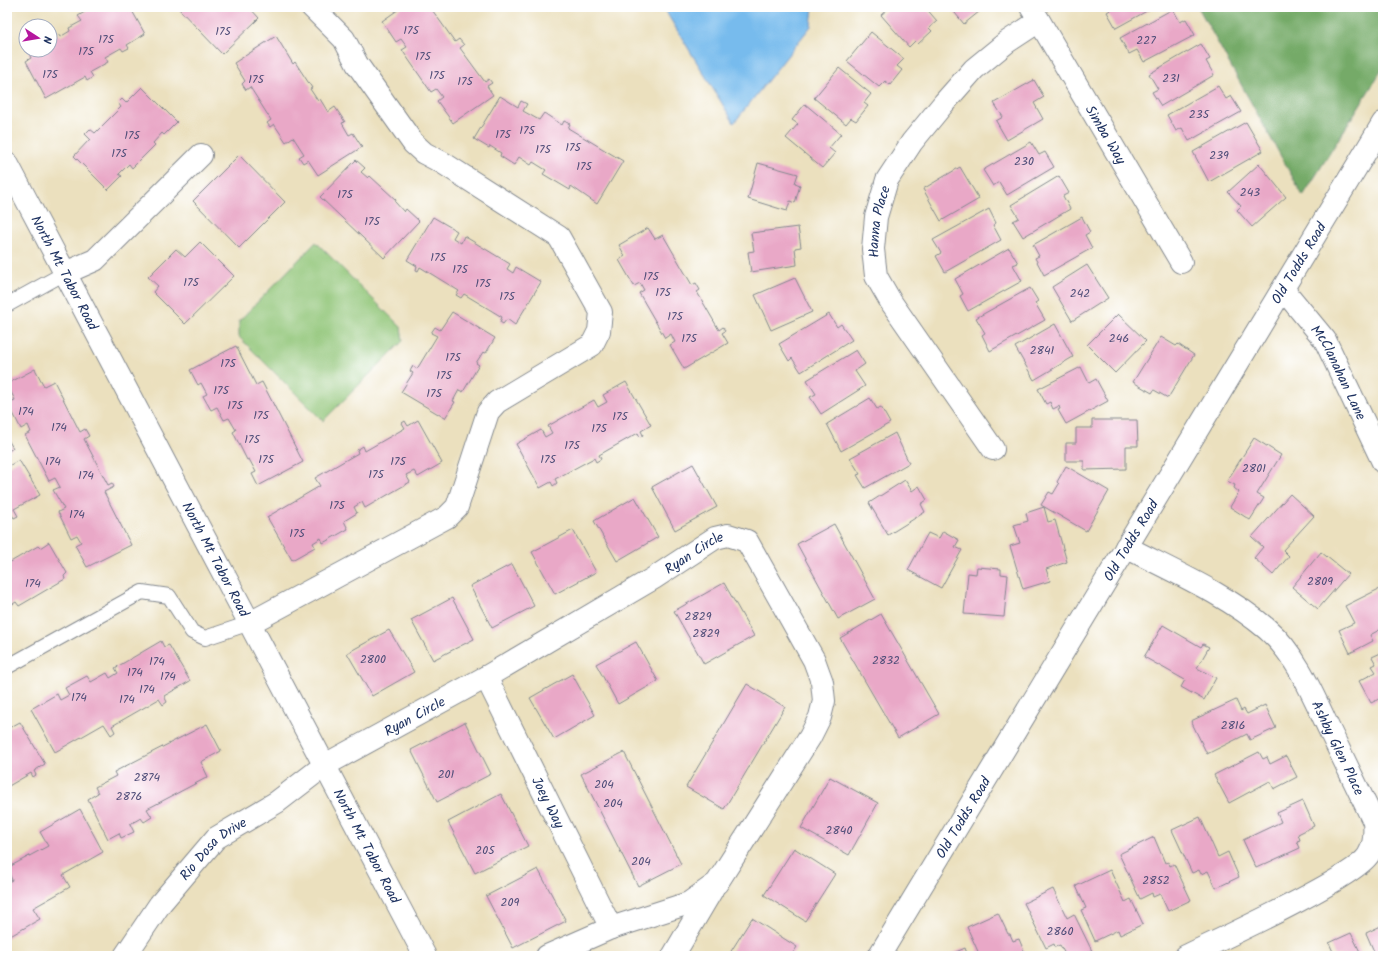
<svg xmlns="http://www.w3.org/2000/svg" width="1390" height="963" viewBox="0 0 1390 963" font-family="Kalam,sans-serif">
<rect width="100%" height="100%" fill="#fff"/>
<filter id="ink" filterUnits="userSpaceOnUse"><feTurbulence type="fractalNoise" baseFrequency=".025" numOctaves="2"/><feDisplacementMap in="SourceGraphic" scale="8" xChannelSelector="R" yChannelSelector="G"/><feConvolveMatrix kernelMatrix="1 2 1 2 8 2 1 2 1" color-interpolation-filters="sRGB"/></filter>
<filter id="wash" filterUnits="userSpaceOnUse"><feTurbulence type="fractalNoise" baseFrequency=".012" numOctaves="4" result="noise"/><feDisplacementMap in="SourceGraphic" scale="16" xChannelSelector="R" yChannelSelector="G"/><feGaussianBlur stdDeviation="0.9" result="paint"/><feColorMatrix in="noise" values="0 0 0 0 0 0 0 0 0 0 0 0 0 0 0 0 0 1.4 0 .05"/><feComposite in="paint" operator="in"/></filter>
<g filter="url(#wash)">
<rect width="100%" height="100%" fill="#ebe0be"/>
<!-- green -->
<path fill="#90c577" stroke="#567a6a" d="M316,242L401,327L403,341L323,421L239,337V321Z"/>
<!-- forest -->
<path fill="#74aa68" stroke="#486c63" d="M1198,7H1383V68L1303,196Z"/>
<!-- water -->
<path fill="#77bbed" stroke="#4975a6" d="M663,7H813L811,26L734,123Z"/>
<g id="blocks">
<!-- building -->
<path fill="#e9a8c7" d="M93,7L95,9L98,7H130L145,34L127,45L129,48L123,51L121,48L105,57L108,62L90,72L93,77L87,81L85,77L46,99L26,61L31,58L28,51L50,50V39L58,34L60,37L70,31L69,28L82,21L78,16Z
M177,7H249L259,18L222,54Z
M402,7H430L455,42L459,39L464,45L460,48L485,82L489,79L492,83L487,86L493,95L453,123L437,101L442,97L436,89L431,92L402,50L407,47L401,39L396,42L382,21Z
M890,7H925L937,21L929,28L932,31L918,44L915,41L909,47L881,15Z
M950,7H985L964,24Z
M1110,7H1154L1116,28L1107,12L1112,9Z
M1173,9L1180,22L1186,19L1195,35L1144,62L1137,50L1129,54L1120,38Z
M871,32L904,59L897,66L902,70L890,85L885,81L879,87L847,61Z
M276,36L293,64L295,62L312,88L310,89L318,101L320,99L328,112L335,107L345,122L342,123L349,135L353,133L362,147L318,175L308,160L303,163L299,157L304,154L293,137L286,142L274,124L270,127L267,123L271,120L250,87L246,90L242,84L245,81L234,63Z
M1201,44L1210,59L1206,61L1214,75L1161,106L1152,92L1158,89L1149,74Z
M839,68L871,94L864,103L868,106L856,121L851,118L846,124L814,98Z
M1034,80L1044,97L1034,103L1043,119L1007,140L996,121L1003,117L994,103Z
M1218,86L1226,99L1231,96L1241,112L1189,141L1182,128L1176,131L1167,115Z
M142,87L177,122L164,135L162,133L153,143L155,145L132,168L129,164L119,174L122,176L108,190L74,156L90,139L85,134L90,129L95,133L121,107L118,103L122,99L126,103Z
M500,96L518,107L521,101L527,104L523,111L539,120L544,113L562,125L564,121L570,124L568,128L623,161L597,204L571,186L570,190L543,174L546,170L533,162L531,165L519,157L514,165L500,156L501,153L490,146L489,148L474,139Z
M805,104L841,134L829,148L835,153L822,168L786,138L798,124L792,120Z
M1246,122L1263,151L1209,182L1193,152Z
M1031,142L1039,155L1045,152L1054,167L1007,195L999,182L993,186L983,170Z
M239,155L285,202L239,248L193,201Z
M356,160L365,168L361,172L368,178L370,176L396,200L395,202L404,212L406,209L419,221L384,258L320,197Z
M758,163L798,174L795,183L800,185L795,203L790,201L787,211L748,199Z
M1259,164L1286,197L1252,227L1237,210L1241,206L1228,192Z
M960,167L979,199L941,221L923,189Z
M1059,176L1069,193L1063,196L1070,209L1023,237L1013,221L1019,218L1011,205Z
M989,209L996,223L993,225L1001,240L945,272L936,256L941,253L933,240Z
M433,217L457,231L453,238L461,243L464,236L510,264L507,269L513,273L516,267L541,282L515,325L507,319L503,324L500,322L502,317L464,294L461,298L456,295L459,291L420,267L418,271L416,270L417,266L407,260Z
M1082,217L1090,232L1085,235L1092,248L1044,275L1035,258L1039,256L1033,245Z
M798,227L801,247L795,248L797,265L751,272L748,252L754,251L751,233Z
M648,228L655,239L663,235L692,285L696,283L700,290L697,292L719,330L723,327L725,331L722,333L728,343L684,369L670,345L675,342L671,334L665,338L639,293L644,290L640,283L634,286L619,260L625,256L619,245Z
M200,242L234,276L185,324L153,292L158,286L148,277L176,249L185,257Z
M1009,248L1018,263L1013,265L1022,281L968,311L960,296L963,294L955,279Z
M1087,265L1108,298L1072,321L1052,287Z
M795,278L812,312L771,330L755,295Z
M1030,288L1038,301L1035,303L1045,320L990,351L982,335L985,333L976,318Z
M452,312L495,338L486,353L483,352L476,363L479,365L463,392L459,390L453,401L455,402L445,418L401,392L413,373L410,371L413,366L417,369L437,336L431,333L435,327L440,330Z
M829,314L837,327L841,324L852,340L801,372L792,358L789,361L779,344Z
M1118,314L1146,341L1115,373L1087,345Z
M1055,324L1073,357L1034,380L1015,347Z
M1161,337L1176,346L1178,344L1194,355L1168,398L1154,390L1152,393L1133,382Z
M236,346L256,385L262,382L303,462L258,486L252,474L256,472L249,459L247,460L233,432L236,430L229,418L224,420L217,407L211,410L203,396L207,394L201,383L198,385L190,370Z
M856,350L865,364L855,371L865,386L821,414L810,397L816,394L807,380Z
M1081,367L1089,383L1096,379L1108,401L1066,424L1058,410L1060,409L1059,406L1053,409L1050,402L1046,404L1038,389Z
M35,369L44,386L54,381L80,432L85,429L89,436L84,439L108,485L112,483L114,487L104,492L131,545L87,567L75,545L81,542L77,535L71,538L58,512L64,509L53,490L60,487L55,478L49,481L25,435L31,432L28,425L21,429L8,403L15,400L7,384Z
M626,382L651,425L641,431L643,435L640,437L638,433L599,455L601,459L596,462L594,458L555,479L557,483L553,486L551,482L540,488L516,444L541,430L545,437L552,433L548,426L594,400L598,407L607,402L603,395Z
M870,398L877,409L881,407L890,423L841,451L827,424Z
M418,420L442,463L418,477L414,471L406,475L410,482L365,508L362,502L354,507L357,513L344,521L348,529L323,543L321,538L313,543L315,547L292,560L267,517L320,486L315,478L358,453L357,450L363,446L365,451L405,428L402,423L405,421L408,426Z
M1092,420H1137L1138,446H1126V469L1084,470V461H1066V443H1076V428H1092Z
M895,433L909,463L865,488L857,475L860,474L850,458Z
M7,438L13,448L7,452Z
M1254,438L1281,455L1257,494L1264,498L1250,520L1230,507L1239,492L1234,488L1235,485L1227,481Z
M19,460L40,495L14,509L18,516L14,518L10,512L7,514V467Z
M693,464L717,507L675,530L652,487Z
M1066,466L1109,491L1086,531L1041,505L1049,492L1053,494L1059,484L1057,482Z
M905,480L912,491L919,486L927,500L921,504L925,512L888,535L869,503Z
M1290,494L1314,516L1283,550L1289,556L1273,575L1254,558L1263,547L1252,537Z
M635,497L658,537L617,561L594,521Z
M1044,507L1048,522L1055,520L1067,562L1046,569L1050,581L1023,589L1010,546L1020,543L1014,525L1028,521L1026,513Z
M834,524L875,599L838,619L797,544Z
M573,530L596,572L555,594L532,552Z
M943,531L959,540L955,547L962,550L941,588L908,570L928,533L939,538Z
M49,542L67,573L64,576L65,579L19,606L16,602L8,607L10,611L7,613V564L38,546L40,548Z
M1321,552L1348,574L1318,609L1292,587Z
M512,564L534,606L492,628L470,586Z
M977,567L1001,569V574L1008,575L1004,617L964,614L968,573L976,574Z
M724,583L754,636L704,664L674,611Z
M1383,587V628L1370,635L1373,641L1350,653L1339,630L1354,623L1345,606Z
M452,598L474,639L433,660L411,620Z
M881,614L939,714L898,738L840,638Z
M1163,625L1201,647L1203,644L1209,647L1197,668L1216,678L1204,700L1181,687L1185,680L1144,657Z
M389,630L414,672L372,696L347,653Z
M161,641L164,647L169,645L190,681L164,696L167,702L163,705L159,699L112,726L115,732L111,735L104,724L55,752L31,709L57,694L60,700L69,695L65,688L87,676L91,682L107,673L110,678L118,673L115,668Z
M636,642L658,681L618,704L596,664Z
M1383,652V697L1371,703L1359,681L1376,672L1372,666L1376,664L1372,657Z
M572,674L595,715L554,739L530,698Z
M747,684L785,707L724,809L686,787Z
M1236,700L1241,711L1244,709L1247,714L1265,705L1276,728L1250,740L1247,734L1207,754L1191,721Z
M20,722L45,764L34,771L36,775L33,777L31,773L7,787V729Z
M465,722L491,774L437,802L411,750Z
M207,724L221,751L201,762L208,777L147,809L152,817L144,822L141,818L130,824L134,832L121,838L119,833L108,839L88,799L98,793L95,787L116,776L114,772Z
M624,752L681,864L638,886L581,774Z
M1259,752L1263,759L1267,757L1270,764L1286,756L1297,777L1274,789L1270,781L1229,803L1214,775Z
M830,777L878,803L849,855L801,828Z
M501,794L528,846L475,873L448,822Z
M1303,801L1314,826L1298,834L1300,840L1297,841L1300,848L1256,868L1243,840L1281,822L1277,813Z
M80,809L103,852L63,875L70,887L33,908L40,919L7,938V883L12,880L7,868L48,846L40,832Z
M1200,817L1218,857L1228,852L1239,877L1216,888L1208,871L1201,874L1199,870L1192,873L1172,830Z
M1154,837L1165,863L1169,862L1170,866L1174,864L1191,900L1168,911L1160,894L1153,897L1152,893L1140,899L1119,854Z
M794,848L835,874L805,921L764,895Z
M538,869L566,921L513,948L486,896Z
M1110,870L1125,902L1131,899L1143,924L1120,935L1118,930L1095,941L1081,910L1086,908L1076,886Z
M1053,889L1067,918L1074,914L1092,951L1081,956H1066L1060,945L1055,947L1054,944L1046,948L1024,903Z
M998,913L1008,934H1010L1013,941L1019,939L1026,956H980L967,927Z
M752,918L797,947L791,956H728Z
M1383,925V953L1376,956L1366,933Z
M1351,933L1362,956H1335L1329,943Z
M965,948L968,956H947Z"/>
</g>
</g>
<g filter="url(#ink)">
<use href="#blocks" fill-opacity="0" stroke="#83888e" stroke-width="1"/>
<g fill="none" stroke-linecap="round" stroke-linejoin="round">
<defs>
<path id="lane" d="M7,305L65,273
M7,667L142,592L169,596L192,632L205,638L250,623"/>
<g id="street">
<path id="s1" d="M1031,7L1181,262"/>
<path d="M65,273L95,260L201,155"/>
<path id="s2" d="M1283,289L1325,340L1383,462"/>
<path id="s3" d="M993,449L891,302L876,276L873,249L876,217L887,180L912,142L944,103L974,69L1007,42L1039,21"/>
<path id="s4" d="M1126,547C1174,572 1226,594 1267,629C1296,654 1313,695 1329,729C1344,760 1359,791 1374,822C1375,833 1375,844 1369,854C1357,877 1217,941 1186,956"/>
<path d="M250,623L447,517L457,507L488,412L497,402L592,345L599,331L601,312L559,237L443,163L424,153L413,143L357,64L344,39L312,7"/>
<path id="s5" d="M486,677L611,928"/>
<path id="s6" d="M325,765L486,677L654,578L715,538L728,535L747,541L814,660L822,682L824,701L820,717L810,737L717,883L689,903L611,928L547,956"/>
<path d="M673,956L712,890"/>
</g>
<g id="secondary">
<path id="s7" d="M7,163L425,956"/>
<path id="s8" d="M125,956L160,904L216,838L277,802L325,765"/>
<path id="s9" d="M879,956L1383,123"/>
</g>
</defs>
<!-- lane casing -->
<use href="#lane" stroke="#83888e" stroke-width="16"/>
<!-- street casing -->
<use href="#street" stroke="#83888e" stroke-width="24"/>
<!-- secondary casing -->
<use href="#secondary" stroke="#83888e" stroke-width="24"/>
<!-- lane -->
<use href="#lane" stroke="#fff" stroke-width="14"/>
<!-- street -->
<use href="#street" stroke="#fff" stroke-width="22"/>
<!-- secondary -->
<use href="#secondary" stroke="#fff" stroke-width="22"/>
</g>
</g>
<g text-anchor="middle" stroke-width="3" stroke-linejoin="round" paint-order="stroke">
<!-- number labels -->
<g font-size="12" fill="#4e4d78">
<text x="411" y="34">175</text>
<text x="223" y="35">175</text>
<text x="106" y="43">175</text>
<text x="1146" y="44">227</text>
<text x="86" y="55">175</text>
<text x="423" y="60">175</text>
<text x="50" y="78">175</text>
<text x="437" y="79">175</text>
<text x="1171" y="82">231</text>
<text x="256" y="83">175</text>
<text x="465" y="85">175</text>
<text x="1199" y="118">235</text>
<text x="527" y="134">175</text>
<text x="503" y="138">175</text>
<text x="132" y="139">175</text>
<text x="573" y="151">175</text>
<text x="543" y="153">175</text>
<text x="119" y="157">175</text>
<text x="1219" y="159">239</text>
<text x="1024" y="165">230</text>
<text x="584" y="170">175</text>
<text x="1250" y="196">243</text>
<text x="345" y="198">175</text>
<text x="372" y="225">175</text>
<text x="438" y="261">175</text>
<text x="460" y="273">175</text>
<text x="651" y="280">175</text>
<text x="191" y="286">175</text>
<text x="483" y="287">175</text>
<text x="663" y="296">175</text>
<text x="1080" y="297">242</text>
<text x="507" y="300">175</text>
<text x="675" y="320">175</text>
<text x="689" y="342">175</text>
<text x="1119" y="342">246</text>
<text x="1042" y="354">2841</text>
<text x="453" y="361">175</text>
<text x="228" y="367">175</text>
<text x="444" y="379">175</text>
<text x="221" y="394">175</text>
<text x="434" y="397">175</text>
<text x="235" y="409">175</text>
<text x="26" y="415">174</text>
<text x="261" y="419">175</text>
<text x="620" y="420">175</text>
<text x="59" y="431">174</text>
<text x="599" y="432">175</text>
<text x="252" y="443">175</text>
<text x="572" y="449">175</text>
<text x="266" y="463">175</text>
<text x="548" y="463">175</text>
<text x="53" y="465">174</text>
<text x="398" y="465">175</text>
<text x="1254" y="472">2801</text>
<text x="376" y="478">175</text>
<text x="86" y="479">174</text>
<text x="337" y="509">175</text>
<text x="77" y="518">174</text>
<text x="297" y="537">175</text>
<text x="1320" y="585">2809</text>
<text x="33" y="587">174</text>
<text x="698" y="620">2829</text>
<text x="706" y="637">2829</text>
<text x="373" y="663">2800</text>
<text x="886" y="664">2832</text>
<text x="157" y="665">174</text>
<text x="135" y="676">174</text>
<text x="168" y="680">174</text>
<text x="147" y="693">174</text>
<text x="79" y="701">174</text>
<text x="127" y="703">174</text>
<text x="1233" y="729">2816</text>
<text x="446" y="778">201</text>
<text x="147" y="781">2874</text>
<text x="604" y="788">204</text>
<text x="129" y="800">2876</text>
<text x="613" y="807">204</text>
<text x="839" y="834">2840</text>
<text x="485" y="854">205</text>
<text x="641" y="865">204</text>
<text x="1156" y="884">2852</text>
<text x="510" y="906">209</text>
<text x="1060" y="935">2860</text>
</g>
<!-- street labels -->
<g font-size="14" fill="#1b2f5e" stroke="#fff">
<text dy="5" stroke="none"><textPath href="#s1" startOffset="148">Simba Way</textPath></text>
<text dy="5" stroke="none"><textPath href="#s3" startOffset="264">Hanna Place</textPath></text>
<text dy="5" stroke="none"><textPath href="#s9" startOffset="810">Old Todds Road</textPath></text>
<text dy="5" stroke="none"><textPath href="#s7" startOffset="124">North Mt Tabor Road</textPath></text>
<text dy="5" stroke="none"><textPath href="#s2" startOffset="101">McClanahan Lane</textPath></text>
<text dy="5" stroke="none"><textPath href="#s9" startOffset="486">Old Todds Road</textPath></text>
<text dy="5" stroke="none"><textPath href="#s6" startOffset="426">Ryan Circle</textPath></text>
<text dy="5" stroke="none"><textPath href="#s7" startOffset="448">North Mt Tabor Road</textPath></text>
<text dy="5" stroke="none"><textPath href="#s6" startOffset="102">Ryan Circle</textPath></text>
<text dy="5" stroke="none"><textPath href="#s4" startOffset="303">Ashby Glen Place</textPath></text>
<text dy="5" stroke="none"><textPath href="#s5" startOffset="140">Joey Way</textPath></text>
<text dy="5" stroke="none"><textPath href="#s9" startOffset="162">Old Todds Road</textPath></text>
<text dy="5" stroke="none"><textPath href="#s7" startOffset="772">North Mt Tabor Road</textPath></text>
<text dy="5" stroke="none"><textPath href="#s8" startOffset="140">Rio Dosa Drive</textPath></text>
</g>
</g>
<!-- margin -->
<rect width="1390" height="963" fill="none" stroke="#fff" stroke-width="24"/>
<!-- north arrow -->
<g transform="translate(38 38) rotate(102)"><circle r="19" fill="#ffffff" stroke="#a4acbf"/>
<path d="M0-3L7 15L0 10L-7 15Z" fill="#b5179e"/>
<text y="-6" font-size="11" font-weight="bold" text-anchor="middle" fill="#1b2f5e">N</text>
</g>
</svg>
